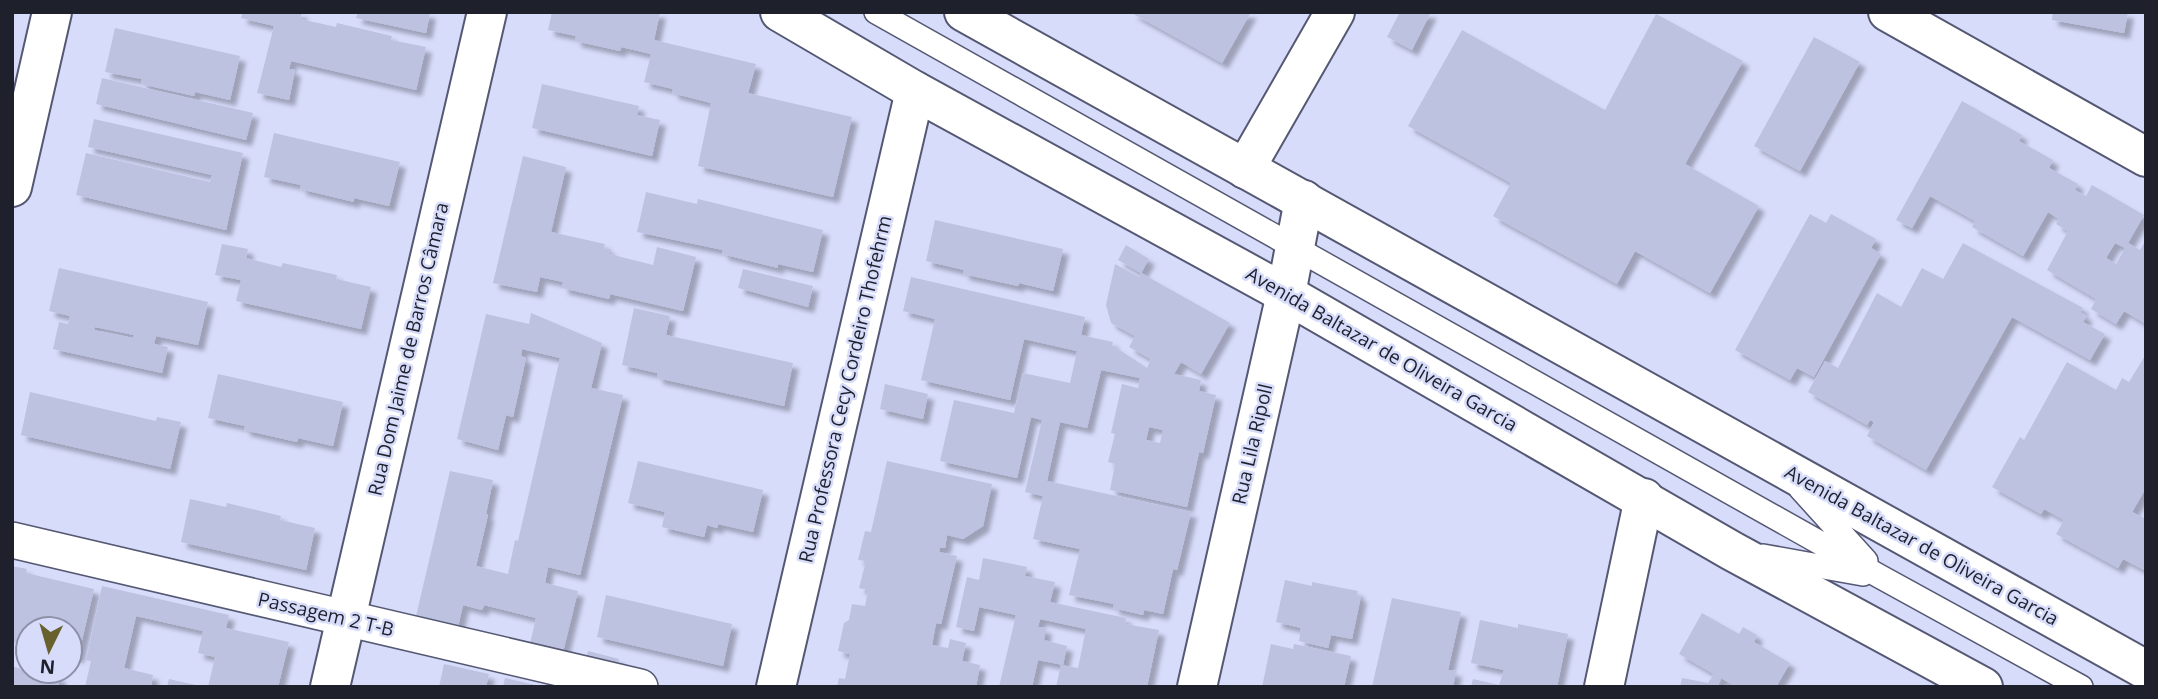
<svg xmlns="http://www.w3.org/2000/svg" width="2158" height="699" viewBox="0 0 2158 699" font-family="'Open Sans',sans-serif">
<defs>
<filter id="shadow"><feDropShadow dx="6" dy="6" stdDeviation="2" flood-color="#0004"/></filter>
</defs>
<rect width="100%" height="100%" fill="#d7dcfb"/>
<!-- building -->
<path fill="#bdc2e0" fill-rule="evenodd" filter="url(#shadow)" d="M243,12H302L300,19L336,27L337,23L392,36L391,40L426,47L416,90L291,61L289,69L295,70L289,100L257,93L274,26L241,18Z
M358,12H426L430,13L426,33L356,18Z
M552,12H660L654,40L756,64L748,93L852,117L833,197L698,166L711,103L672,93L673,89L644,82L651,54L621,47L620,51L575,41L576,36L548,30Z
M1130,12H1251L1222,63Z
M1400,12H1431L1412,50L1387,37Z
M2053,12H2128L2124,33L2052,20Z
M1656,14L1743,61L1685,164L1759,206L1710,293L1635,251L1617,284L1493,216L1511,183L1408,126L1462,30L1605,110Z
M115,28L240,56L230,100L195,92L194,96L141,84L142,79L105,72Z
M1814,37L1860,62L1800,171L1754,146Z
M102,78L253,113L246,140L96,104Z
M542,84L639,106L637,115L660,120L652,156L532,128Z
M1962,101L2022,135L2019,141L2053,160L2049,168L2078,184L2075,190L2086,196L2092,185L2144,215L2128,243L2140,250L2146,240V324L2124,311L2116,324L2091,309L2096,299L2047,270L2068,231L2056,224L2059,219L2048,212L2023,256L1972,227L1975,221L1930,196L1912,228L1896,220ZM2115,243L2125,248L2116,264L2106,258Z
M94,119L243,153L226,230L76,195L86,153L210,182L212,175L88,147Z
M274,133L400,162L389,206L354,198V202L300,189L301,185L264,177Z
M523,156L566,167L551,232L605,244L604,248L610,249L609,254L653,265L657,247L696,257L683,311L610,294L609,299L562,288L563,282L540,277L537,292L493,283Z
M646,192L697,204L698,199L823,230L813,272L778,264V268L722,254L723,250L637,232Z
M1810,214L1826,223L1831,214L1876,239L1871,248L1881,254L1814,377L1797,368L1790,380L1735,350Z
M935,220L1063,249L1053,291L1019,283L1018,286L963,274L964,270L926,261Z
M1963,243L2083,308L2080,312L2087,316L2083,322L2105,334L2090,360L2012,317L1926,470L1867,436L1874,422L1870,420L1867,425L1808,392L1825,361L1838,368L1877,293L1901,307L1922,268L1943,279Z
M222,244L248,249L246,258L281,267L283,263L337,275L336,279L371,287L361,329L236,301L241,280L215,275Z
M1126,245L1149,259L1141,273L1118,260Z
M1115,264L1139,277L1141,273L1230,323L1201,374L1181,362L1174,374L1201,380L1199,391L1216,395L1203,453L1199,452L1187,507L1110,490L1115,464L1108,462L1115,434L1111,433L1122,384L1138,388L1140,378L1101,370L1087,428L1060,422L1047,481L1191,512L1177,570L1173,569L1163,614L1144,610L1143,615L1113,608L1114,604L1069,595L1080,549L1033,539L1043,496L1025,492L1042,420L1031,417L1017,478L940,461L954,400L1014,413L1023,373L1070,383L1077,351L1024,339L1010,400L921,380L935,319L903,311L911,277L1085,317L1081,335L1113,342L1112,345L1147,368L1151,359L1129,347L1135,336L1111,323L1106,305ZM1149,427L1163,430L1160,443L1146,440Z
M59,268L208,302L198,345L156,336L154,344L168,347L162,373L53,349L59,322L68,324L70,316L49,311ZM95,327L134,335L133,338L94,330Z
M743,269L813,286L808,307L738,288Z
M634,308L670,316L666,335L793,363L784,406L657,378V373L622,365Z
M531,313L602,343L591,388L623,395L580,575L548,567L545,583L578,591L560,664L527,656L536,618L484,605L482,610L463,605L455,640L413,629L450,471L493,480L486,514L488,515L476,566L508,574L515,540L518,541L560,358L522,349L521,356L526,358L513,417L506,415L498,450L457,439L486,314L529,324Z
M2146,354V488L2132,512L2146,519V571L2123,559L2118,568L2056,534L2064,520L2044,509L2041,514L1992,487L2020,437L2024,440L2067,362L2116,390L2122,378L2129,382Z
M218,374L343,402L333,446L298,438L297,442L244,430L245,426L208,418Z
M885,384L928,394L923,419L880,409Z
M30,392L156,421L157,417L181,422L170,469L21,435Z
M638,461L763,490L753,532L718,524L717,528L707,525L704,537L662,527L665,512L628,503Z
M887,461L992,484L983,526L963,539L947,535L945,548H940L939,552L957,556L941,624L936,623L932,645L948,648L950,639L966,643L962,661L980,665L976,687H837L839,678L845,679L850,654L838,651L844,623L849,620L852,604L865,606L868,590L859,588L866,561L858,560L865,531L871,532Z
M190,499L226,507L227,503L281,516L280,520L315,528L306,570L181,542Z
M983,558L1027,567L1025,576L1055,582L1050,602L1126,618L1125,624L1159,630L1147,687H1056L1061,665L1078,668L1086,629L1040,619L1038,627L1046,628L1044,640L1067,646L1063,665L1038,660L1032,687H999L1016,615L979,607L974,631L956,627L967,577L979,580Z
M12,566L27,569L26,573L94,589L78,657L70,656V629H28V646L12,642Z
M1285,580L1312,586V582L1358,591L1357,595L1361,596L1352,639L1331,635L1328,648L1299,641L1301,628L1276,622Z
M102,586L229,615L226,628L289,642L278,687H208L215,657L198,653L203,631L136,616L124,668L153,675L151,687H85L91,661L86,660Z
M606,595L732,624L723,666L597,637Z
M1392,598L1461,612L1448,670L1456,671L1453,687H1372Z
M1702,613L1739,634L1743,627L1757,635L1754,642L1790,663L1776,687H1736L1721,678L1717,687H1680L1682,678L1708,683L1714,674L1679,654Z
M1480,620L1518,628V624L1568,634L1557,687H1471L1473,679L1499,685L1504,670L1471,663Z
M1271,644L1293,649L1294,644L1351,656L1344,687H1262Z
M588,651L619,659L614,677L583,669Z
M444,664L489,674L486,687H439Z
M12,666L28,671L60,676L58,687H12Z
M505,678L539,686V687H503Z
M169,679L200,686V687H167Z"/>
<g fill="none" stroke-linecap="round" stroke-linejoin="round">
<defs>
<path id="service" d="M876,12L1879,576L2081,687
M1800,488L1866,561
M1763,556L1863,574"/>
<path id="pedestrian" d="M12,540L640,687"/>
<path id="minor" d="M1888,12L2146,157
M1245,169L1335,12
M12,187L52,12
M776,687L915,91
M1604,687L1644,498"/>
<path id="tertiary" d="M330,687L487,12
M1197,687L1286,294L1304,200"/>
<path id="secondary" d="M780,12L915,91L1286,294L1732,551L1983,687
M964,12L2146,670"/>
</defs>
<!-- service casing -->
<use href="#service" stroke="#555872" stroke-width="26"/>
<!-- pedestrian casing -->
<use href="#pedestrian" stroke="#555872" stroke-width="38"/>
<!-- minor casing -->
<use href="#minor" stroke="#555872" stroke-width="42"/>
<!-- tertiary casing -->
<use href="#tertiary" stroke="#555872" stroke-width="42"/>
<!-- secondary casing -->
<use href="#secondary" stroke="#555872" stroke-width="42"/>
<!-- service -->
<use href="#service" stroke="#fff" stroke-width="23"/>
<!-- pedestrian -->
<use href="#pedestrian" stroke="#fff" stroke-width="35"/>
<!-- minor -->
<use href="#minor" stroke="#fff" stroke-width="38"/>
<!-- tertiary -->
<use href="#tertiary" stroke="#fff" stroke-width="38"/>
<!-- secondary -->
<use href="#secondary" stroke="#fff" stroke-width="38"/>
</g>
<g text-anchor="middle" stroke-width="5" stroke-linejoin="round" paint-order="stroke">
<!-- street labels -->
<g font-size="19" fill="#1e202b" stroke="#d7dcfb">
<text transform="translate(408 349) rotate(-77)" y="7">Rua Dom Jaime de Barros Câmara</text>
<text transform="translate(1382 349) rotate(30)" y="7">Avenida Baltazar de Oliveira Garcia</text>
<text transform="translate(845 389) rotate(-77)" y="7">Rua Professora Cecy Cordeiro Thofehrm</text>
<text transform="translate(1252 444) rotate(-77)" y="7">Rua Lila Ripoll</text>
<text transform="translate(1922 545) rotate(29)" y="7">Avenida Baltazar de Oliveira Garcia</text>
<text transform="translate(326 614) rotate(13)" y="7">Passagem 2 T-B</text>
</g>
</g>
<!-- border -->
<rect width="2158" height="699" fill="none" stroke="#1e202b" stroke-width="28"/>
<!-- north arrow -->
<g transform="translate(49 650) rotate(185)"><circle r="33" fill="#d7dcfb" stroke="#8d91a8" stroke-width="2"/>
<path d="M0-5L12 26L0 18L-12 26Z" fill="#68602d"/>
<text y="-10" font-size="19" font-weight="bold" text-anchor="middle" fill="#1e202b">N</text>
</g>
</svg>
